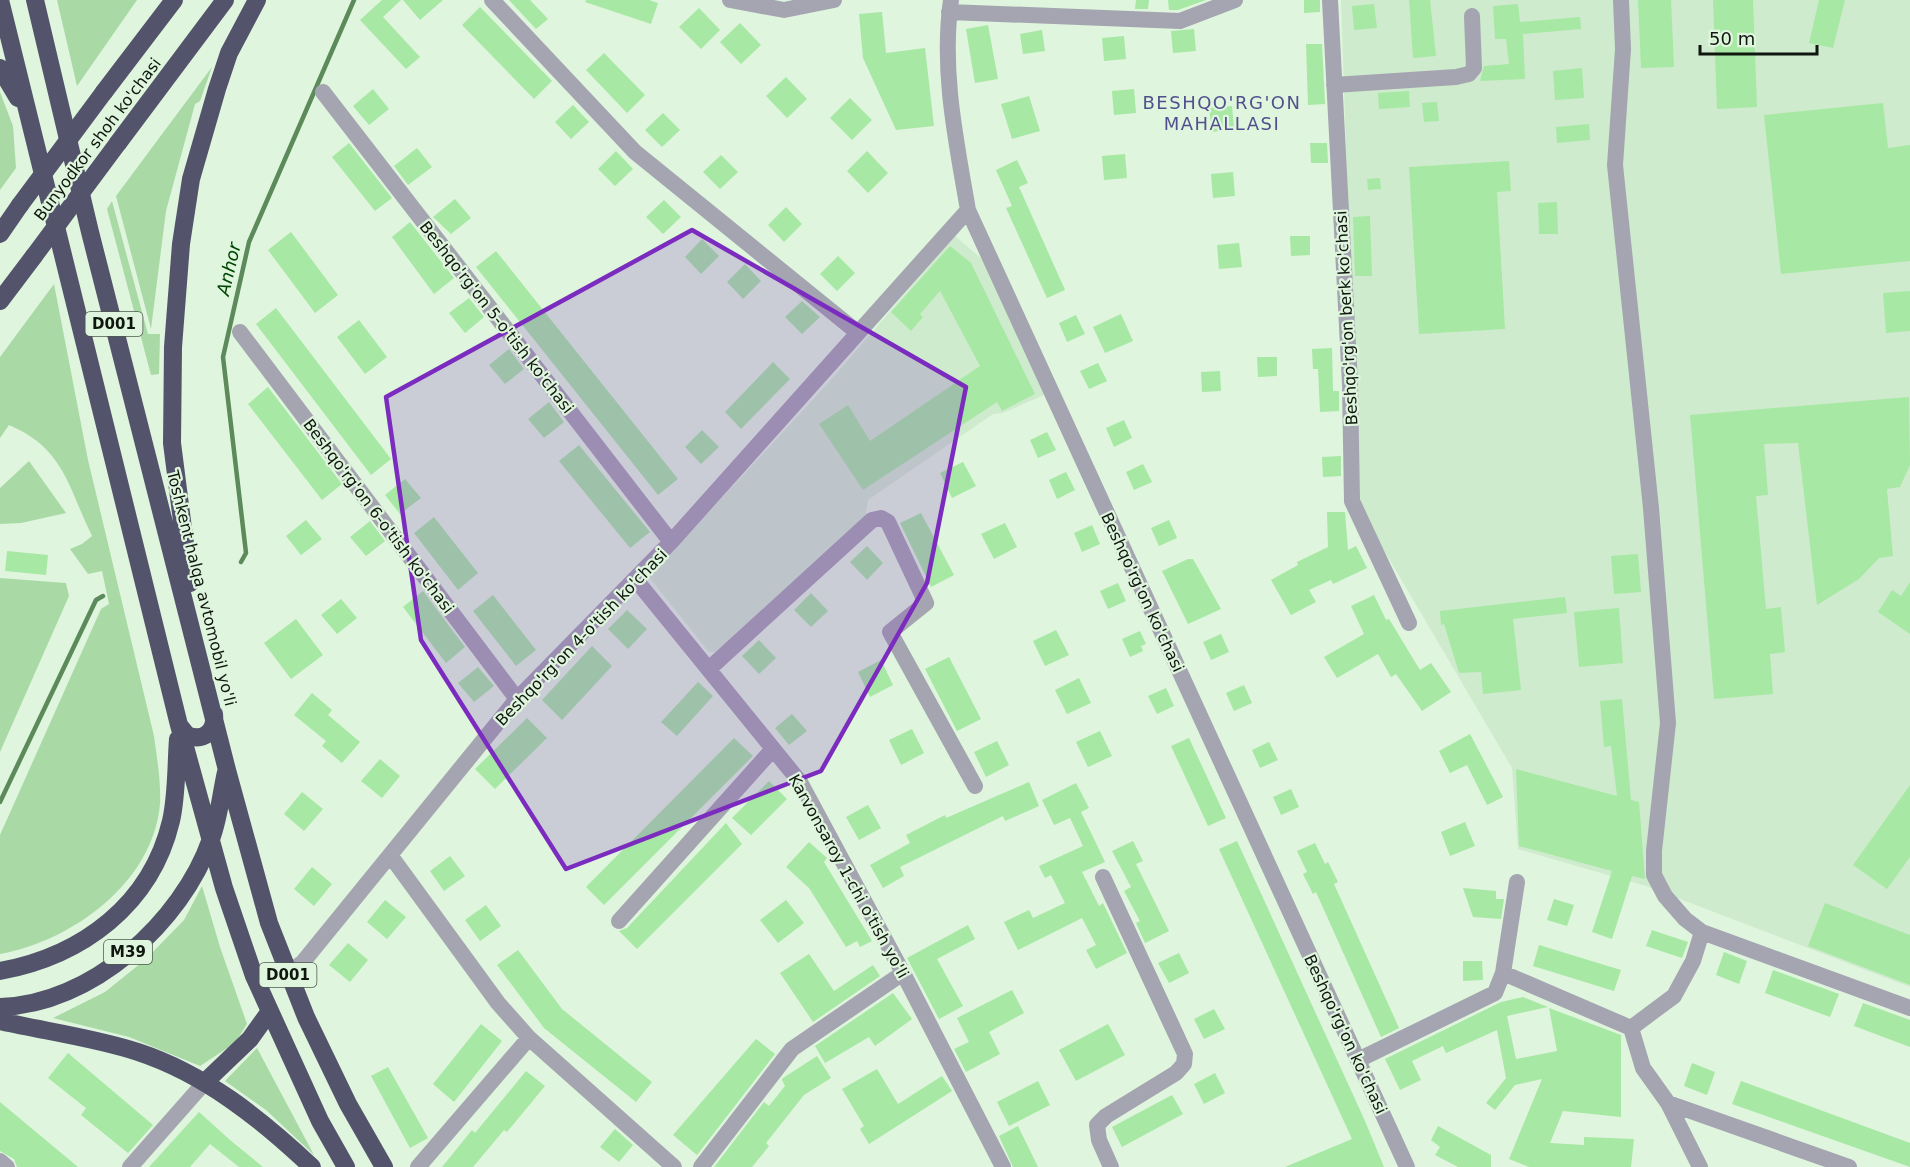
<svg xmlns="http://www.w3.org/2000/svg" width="1910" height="1167" viewBox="0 0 1910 1167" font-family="'DejaVu Sans',sans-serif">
<rect width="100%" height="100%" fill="#dff5dd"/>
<!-- built -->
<path fill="#cfebcd" d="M1341,0H1910V987L1646,886L1518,849L1512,768L1358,506Z
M955,236L983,260L1044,395L1003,413L993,414L868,500L865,518L715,652H709L649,577L830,381Z"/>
<!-- green -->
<path fill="#a9daa6" d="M57,0H137L77,86Z
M212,67L200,101L195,104L166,211L151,329L116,196Z
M0,92L13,126L16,168L0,190Z
M112,201L148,334H160L159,374L151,375L107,209Z
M54,284L88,460L154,736C157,758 161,781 160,804C153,883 72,941 0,954V835L101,609L109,604L102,571L88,574L70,549L82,544L92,536C68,487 64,448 9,425L0,438V357Z
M29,461L66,513L21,523L0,524V488Z
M0,578L66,583L69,596L0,752Z
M202,886L220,947L247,1024L235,1043L200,1066L129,1037L53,1018L105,992L146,959L184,920Z
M257,1048L314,1155L266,1110L225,1081Z"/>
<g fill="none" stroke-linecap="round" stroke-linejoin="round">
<!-- stream -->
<path stroke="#5c8a5a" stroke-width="4.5" d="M241,562L246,553L223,357L249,242L354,0
M0,802L96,600L103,596"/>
</g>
<!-- building -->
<path fill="#a7e8a4" d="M382,0H401L383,17L420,57L406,69L360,20Z
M403,0H443L420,20Z
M509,0H530L548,19L536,29Z
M586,0H649L658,3L651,24L585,2Z
M1136,0H1149L1148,9H1135Z
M1168,0H1206L1178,10H1169Z
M1304,0H1320V12L1304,13Z
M1409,0H1430L1436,56L1413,58Z
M1638,0H1671L1674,67L1641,68Z
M1713,0H1753L1757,107L1717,109Z
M1819,0H1845L1833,48L1809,43Z
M1374,4L1377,28L1354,30L1352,6Z
M1518,4L1520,22L1580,17L1581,29L1523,34L1525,79L1480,81L1484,66L1509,64L1506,39H1495L1493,6Z
M480,7L552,81L534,99L462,25Z
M699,8L720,30L701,49L679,27Z
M882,12L886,53L925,48L934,126L896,130L863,58L859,14Z
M740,23L761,45L741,64L720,42Z
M988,25L998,79L975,83L966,29Z
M1194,29L1196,51L1173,53L1171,31Z
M1042,30L1045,51L1023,54L1020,34Z
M1124,36L1126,59L1104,61L1102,38Z
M1306,44H1322L1325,104L1308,105Z
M604,53L645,95L627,113L586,70Z
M1582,68L1584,98L1555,100L1553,71Z
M786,77L807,99L787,118L766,96Z
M373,89L389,109L369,125L353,106Z
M1134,89L1136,113L1114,115L1112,91Z
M1409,91L1410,107L1379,109L1378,93Z
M1029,96L1040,131L1012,139L1001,104Z
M850,98L872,120L852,140L830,118Z
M1437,102L1439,121L1424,122L1422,103Z
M1883,103L1888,148L1910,145V261L1781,274L1764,115Z
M573,105L589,122L571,139L555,122Z
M1232,106L1234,129L1212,132L1209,108Z
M663,113L680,130L662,147L645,130Z
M1589,124L1590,140L1557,143L1556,127Z
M349,143L392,198L375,211L332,157Z
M1310,143H1327L1328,163H1311Z
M417,148L432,167L408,185L394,166Z
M616,151L633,169L615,186L598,169Z
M867,151L888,173L868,193L847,171Z
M1125,154L1127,178L1104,180L1102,156Z
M721,155L738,172L720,189L703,172Z
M1017,160L1028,183L1019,187L1065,290L1047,298L1006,208L1012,206L996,170Z
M1509,161L1511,191L1497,192L1505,329L1419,334L1409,167Z
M1233,172L1235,196L1213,198L1211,174Z
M1380,178L1381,189L1368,190L1367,179Z
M455,199L471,218L451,234L433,217Z
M664,200L681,217L663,234L646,217Z
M1557,202L1558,234H1539L1538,203Z
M786,207L802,224L784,242L768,225Z
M1370,216L1372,276H1355L1353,217Z
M410,222L454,278L434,294L392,237Z
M291,232L338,295L315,313L268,250Z
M1290,236H1310V255L1291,256Z
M702,239L719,256L701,274L685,257Z
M1239,243L1242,267L1219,269L1217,245Z
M950,246L971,263L1035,394L1002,411L997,402L863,490L819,424L848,405L870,441L980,366L940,291L920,314L923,317L911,331L891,312Z
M496,251L678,479L658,495L476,267Z
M838,256L855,273L837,291L820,274Z
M745,264L761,281L743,299L727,282Z
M1910,291V331L1886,333L1883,293Z
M469,298L484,317L465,333L449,313Z
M802,301L820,317L802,334L785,317Z
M276,308L391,459L371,475L256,324Z
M1121,314L1133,341L1105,353L1093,327Z
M1076,315L1085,334L1067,342L1059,323Z
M359,320L387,357L365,374L337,337Z
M1332,348L1333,391H1339V411L1320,412L1318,369H1313L1312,349Z
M509,349L524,369L505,384L489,365Z
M1257,357H1277V376L1258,377Z
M773,362L790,379L741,429L725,412Z
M1098,363L1107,381L1089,389L1080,371Z
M1220,371L1221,391L1202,392L1201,372Z
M268,387L342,484L322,500L248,404Z
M1909,397L1910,465L1900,487L1887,489L1893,556L1879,558L1859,579L1817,605L1798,443L1764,444L1768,495L1756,496L1766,609L1781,607L1785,652L1770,654L1773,694L1714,699L1690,415Z
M549,402L564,422L544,438L528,419Z
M1124,420L1132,438L1114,447L1106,428Z
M702,430L719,447L701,464L685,447Z
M1047,432L1056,450L1038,458L1030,440Z
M579,445L650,532L630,548L559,461Z
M1341,456V476L1323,477L1322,457Z
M963,462L976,486L952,498L940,473Z
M1143,464L1152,482L1134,490L1126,472Z
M1066,472L1075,490L1057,499L1049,480Z
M405,479L421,498L400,514L385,495Z
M1327,512H1345L1348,550L1356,546L1367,568L1333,584L1331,580L1309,590L1316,602L1291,615L1271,580L1298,565L1297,562L1328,547Z
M921,513L954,575L931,587L900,523Z
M434,517L478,573L458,590L414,533Z
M306,520L322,539L301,555L286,536Z
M1169,520L1177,538L1159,546L1151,528Z
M370,521L385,541L366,556L350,537Z
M1005,523L1017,547L994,559L981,534Z
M1092,525L1100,544L1082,552L1074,533Z
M867,546L883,563L867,580L850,562Z
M7,551L48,555L46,575L5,571Z
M1638,554L1641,592L1614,594L1611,556Z
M1188,559H1193L1221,609L1188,624L1162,571Z
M1910,582V634L1878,612L1892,590L1901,596Z
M1118,583L1126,601L1108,609L1100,591Z
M423,591L465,647L446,663L403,607Z
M811,593L828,611L811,627L794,610Z
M493,595L536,650L516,666L473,611Z
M1374,595L1386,620L1389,619L1420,670L1431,663L1451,692L1422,711L1396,674L1391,677L1378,654L1337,678L1324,657L1364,634L1351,606Z
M1565,597L1567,613L1513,619L1521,690L1483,694L1481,672L1459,673L1444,624L1441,625L1440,611Z
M341,599L357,618L337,634L321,615Z
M1619,608L1623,663L1579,667L1574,612Z
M627,610L647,629L628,649L608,629Z
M296,619L323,655L291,679L264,643Z
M1056,630L1069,655L1045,666L1033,641Z
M1140,631L1146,644L1141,646L1143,651L1130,657L1122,639Z
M1221,634L1229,652L1211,660L1203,642Z
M759,640L776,658L759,674L742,656Z
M592,646L612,666L562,720L542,700Z
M949,657L981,719L957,731L925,669Z
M881,660L893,685L870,697L858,672Z
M478,667L494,686L474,702L458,683Z
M1079,678L1091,703L1067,714L1055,690Z
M698,682L713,696L677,736L661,722Z
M1244,685L1252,703L1234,711L1226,693Z
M1166,688L1174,706L1157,714L1148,696Z
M312,693L332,710L328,715L360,742L342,763L322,746L326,741L294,715Z
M1622,699L1631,800L1639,802L1645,879L1632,876L1612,939L1592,932L1612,871L1519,846L1516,769L1617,796L1611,746L1604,747L1600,701Z
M792,714L807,731L789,745L775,728Z
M527,718L547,738L495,789L475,769Z
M912,729L924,753L901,765L889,740Z
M1100,731L1112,756L1088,767L1076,742Z
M1470,734L1503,797L1487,805L1467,765L1450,773L1439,751Z
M734,738L753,756L604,905L586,887Z
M1189,738L1226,818L1208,826L1171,746Z
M997,741L1009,765L986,777L974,752Z
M1269,742L1278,760L1260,768L1252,750Z
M380,759L400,776L382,798L361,781Z
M769,781L787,799L751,835L732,818Z
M1029,782L1039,806L1005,821L1003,816L900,867L904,876L883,888L870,865L910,843L906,835L945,815L946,818Z
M1076,783L1089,808L1081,812L1105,862L1082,872L1099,906L1103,903L1127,953L1096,969L1086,950L1096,945L1082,918L1018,950L1004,922L1029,910L1033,918L1065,903L1051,875L1045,878L1039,866L1083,846L1070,818L1054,825L1042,800Z
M1910,785V857L1887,889L1853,865Z
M1291,789L1299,807L1281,815L1273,797Z
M302,792L323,809L304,831L284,814Z
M868,805L881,828L859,840L846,817Z
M1465,822L1475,846L1450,856L1441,832Z
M726,823L742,844L637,949L619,931L627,928Z
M1133,841L1143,861L1136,864L1169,931L1145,943L1136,923L1140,921L1124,891L1131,887L1112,851Z
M1237,841L1365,1121L1384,1167H1285L1352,1139L1219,849Z
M809,842L827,858L824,862L872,941L860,947L857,941L846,947L809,888L786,867Z
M1315,843L1325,864L1328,862L1338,882L1334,884L1399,1028L1381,1037L1316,892L1313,894L1303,874L1307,872L1297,851Z
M450,856L465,876L444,891L430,871Z
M312,867L332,884L314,906L294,889Z
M1463,888L1496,891V899H1504L1501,919L1473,917Z
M1554,899L1574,905L1567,926L1547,920Z
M385,900L406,917L387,939L367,922Z
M786,900L804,923L778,943L760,920Z
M1825,903L1910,935V985L1808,946Z
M486,905L501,926L480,941L465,920Z
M968,925L975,939L937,959L963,1006L939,1019L907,958Z
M1652,930L1688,942L1682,958L1646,946Z
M348,943L368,960L350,982L329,965Z
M1539,945L1621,970L1614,991L1533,966Z
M518,950L562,1009L652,1082L636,1102L544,1028L497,965Z
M1724,952L1747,961L1739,984L1716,975Z
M1179,953L1189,973L1169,983L1158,963Z
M809,954L834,991L873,965L880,976L813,1022L780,973Z
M1463,961H1482L1483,980L1463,981Z
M1773,970L1839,994L1830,1017L1765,993Z
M1012,990L1024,1013L989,1032L1000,1054L966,1072L954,1049L969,1042L957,1018Z
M893,993L912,1019L875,1046L869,1037L825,1063L815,1046Z
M1523,997L1548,1007L1507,1016L1516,1059L1557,1051L1549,1008L1621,1035V1117L1563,1111L1550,1143L1584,1145V1137L1634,1139L1631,1167H1529L1509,1159L1542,1079L1515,1085L1495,1110L1486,1103L1506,1078L1497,1030L1446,1053L1443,1046L1412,1061L1421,1080L1400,1090L1385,1059L1501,1002Z
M1863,1003L1910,1020V1047L1854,1026Z
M1214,1009L1225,1029L1204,1039L1194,1019Z
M481,1024L502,1041L454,1102L433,1084Z
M1108,1024L1125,1055L1076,1081L1059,1050Z
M756,1039L775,1054L697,1155L673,1135Z
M68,1053L153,1125L128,1153L81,1115L86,1108L48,1078Z
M817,1056L831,1078L804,1095L766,1143L769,1146L752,1167H714L764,1102L769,1106L785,1086L782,1080L783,1078Z
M1692,1063L1715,1072L1707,1095L1684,1086Z
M388,1067L428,1138L410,1148L371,1076Z
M877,1069L898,1104L942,1076L952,1091L869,1144L860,1129L864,1126L842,1089Z
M526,1071L545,1086L507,1132L504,1130L473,1167H442L472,1130L475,1133Z
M1215,1073L1225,1093L1204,1104L1194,1084Z
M1038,1081L1050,1105L1009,1126L997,1102Z
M1741,1081L1910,1143V1167L1732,1104Z
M1172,1095L1183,1114L1122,1147L1112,1127Z
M0,1102L78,1167H17L14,1159L0,1151Z
M199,1112L230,1140L263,1167H239L210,1144L190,1167H149Z
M1018,1126L1038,1167H1013L999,1136Z
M1438,1126L1491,1155V1167H1458L1435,1155L1440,1147L1431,1140Z
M615,1129L633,1145L619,1162L600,1147Z"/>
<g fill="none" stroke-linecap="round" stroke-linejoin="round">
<!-- minor -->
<path stroke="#a4a5b1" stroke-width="16" d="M492,0L635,152L857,332
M730,0L784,10L834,0
M951,0C941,71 956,140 968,210L1407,1167
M1330,0L1350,384L1352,501L1409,623
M1621,0L1623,49L1615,165L1651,508L1668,723L1654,851V875L1665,896L1685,919L1702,932L1910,1008
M949,12L1180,21L1235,0
M1334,85L1456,77L1469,74L1474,68L1472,16
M323,92L671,542
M240,332L517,699
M636,580L800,782L903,973L1003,1167
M710,668L872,520L881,518L888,522L926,603L890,632L975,786
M390,855L498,1003L529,1038L674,1167
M1103,877L1185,1054L1184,1064L1176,1073L1106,1116L1097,1125L1099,1140L1111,1167
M619,921L773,749
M1503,973L1631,1028
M288,974L303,962L517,699L671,542L968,210
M1631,1028L1643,1068L1668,1103L1700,1167
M1631,1028L1674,996L1693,961L1702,932
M1358,1060L1495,993L1503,973L1517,882
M1668,1103L1849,1167
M0,1161L7,1167
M130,1167L205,1082
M418,1167L529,1038
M701,1167L792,1049L903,973"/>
<!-- highway -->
<path stroke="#53536c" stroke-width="18" d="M0,0L179,725L224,888L254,976L320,1121L346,1167
M35,0L90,232L227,770L269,923L306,1017L348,1104L384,1167
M0,68L18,98
M104,92L174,0
M118,143L225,0
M0,234L20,205
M0,301L34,256
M190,583L172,443L173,347L181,244L191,179L217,89L229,53L257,0
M179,725L187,735C203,742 216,732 214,714
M0,971C82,956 151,905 171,821C177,795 176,765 178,739
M0,1007C91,1005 182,922 211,839C219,818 221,794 226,772
M0,1021C44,1031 96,1038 138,1052C205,1074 261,1119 312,1167
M205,1082L250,1039L270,1011"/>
<!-- highway-bridge -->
<path stroke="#53536c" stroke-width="18" d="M20,205L104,92
M34,256L118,143"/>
</g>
<!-- marked area -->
<path fill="#7b2cbf" fill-opacity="0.2" stroke="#7b2cbf" stroke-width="4.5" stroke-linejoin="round" d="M692,230L966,387L927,583L821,771L566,869L421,640L386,397Z"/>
<g text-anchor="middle" stroke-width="4.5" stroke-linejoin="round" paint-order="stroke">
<!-- shield labels -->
<g fill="#dff5dd" stroke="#4d5a4d" stroke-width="1.5">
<rect x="85.5" y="312" width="57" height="24" rx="4.5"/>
<rect x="104" y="940" width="48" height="24" rx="4.5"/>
<rect x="259.5" y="963" width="57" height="24" rx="4.5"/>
</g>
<g font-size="15" font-weight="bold" fill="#0f170f">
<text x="114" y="329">D001</text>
<text x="128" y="957">M39</text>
<text x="288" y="980">D001</text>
</g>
<!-- street labels -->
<g font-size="16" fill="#0f170f" stroke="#dff5dd">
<text transform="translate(97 139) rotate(-53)" y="6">Bunyodkor shoh ko'chasi</text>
<text transform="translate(497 317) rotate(52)" y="6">Beshqo'rg'on 5-o'tish ko'chasi</text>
<text transform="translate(1346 318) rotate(-93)" y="6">Beshqo'rg'on berk ko'chasi</text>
<text transform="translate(379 516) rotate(53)" y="6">Beshqo'rg'on 6-o'tish ko'chasi</text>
<text transform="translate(202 588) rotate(76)" y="6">Toshkent halqa avtomobil yo'li</text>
<text transform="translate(1143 592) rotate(65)" y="6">Beshqo'rg'on ko'chasi</text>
<text transform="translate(581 637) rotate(-46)" y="6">Beshqo'rg'on 4-o'tish ko'chasi</text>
<text transform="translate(849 876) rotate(61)" y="6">Karvonsaroy 1-chi o'tish yo'li</text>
<text transform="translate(1346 1034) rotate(65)" y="6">Beshqo'rg'on ko'chasi</text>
</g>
<!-- neighbourhood labels -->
<g font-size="18" letter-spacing="1.5" fill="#514f8d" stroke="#dff5dd">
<text x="1222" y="109">BESHQO'RG'ON<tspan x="1222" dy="21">MAHALLASI</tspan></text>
</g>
<!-- water labels -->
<g font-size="18" font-style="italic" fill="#004603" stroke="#dff5dd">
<text transform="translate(229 269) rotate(-77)" y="6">Anhor</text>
</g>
</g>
<!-- scale -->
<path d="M1700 45v9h117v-9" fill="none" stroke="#0f170f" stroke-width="3"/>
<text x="1709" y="45" font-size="18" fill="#0f170f" stroke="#dff5dd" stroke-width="4.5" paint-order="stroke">50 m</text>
</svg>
